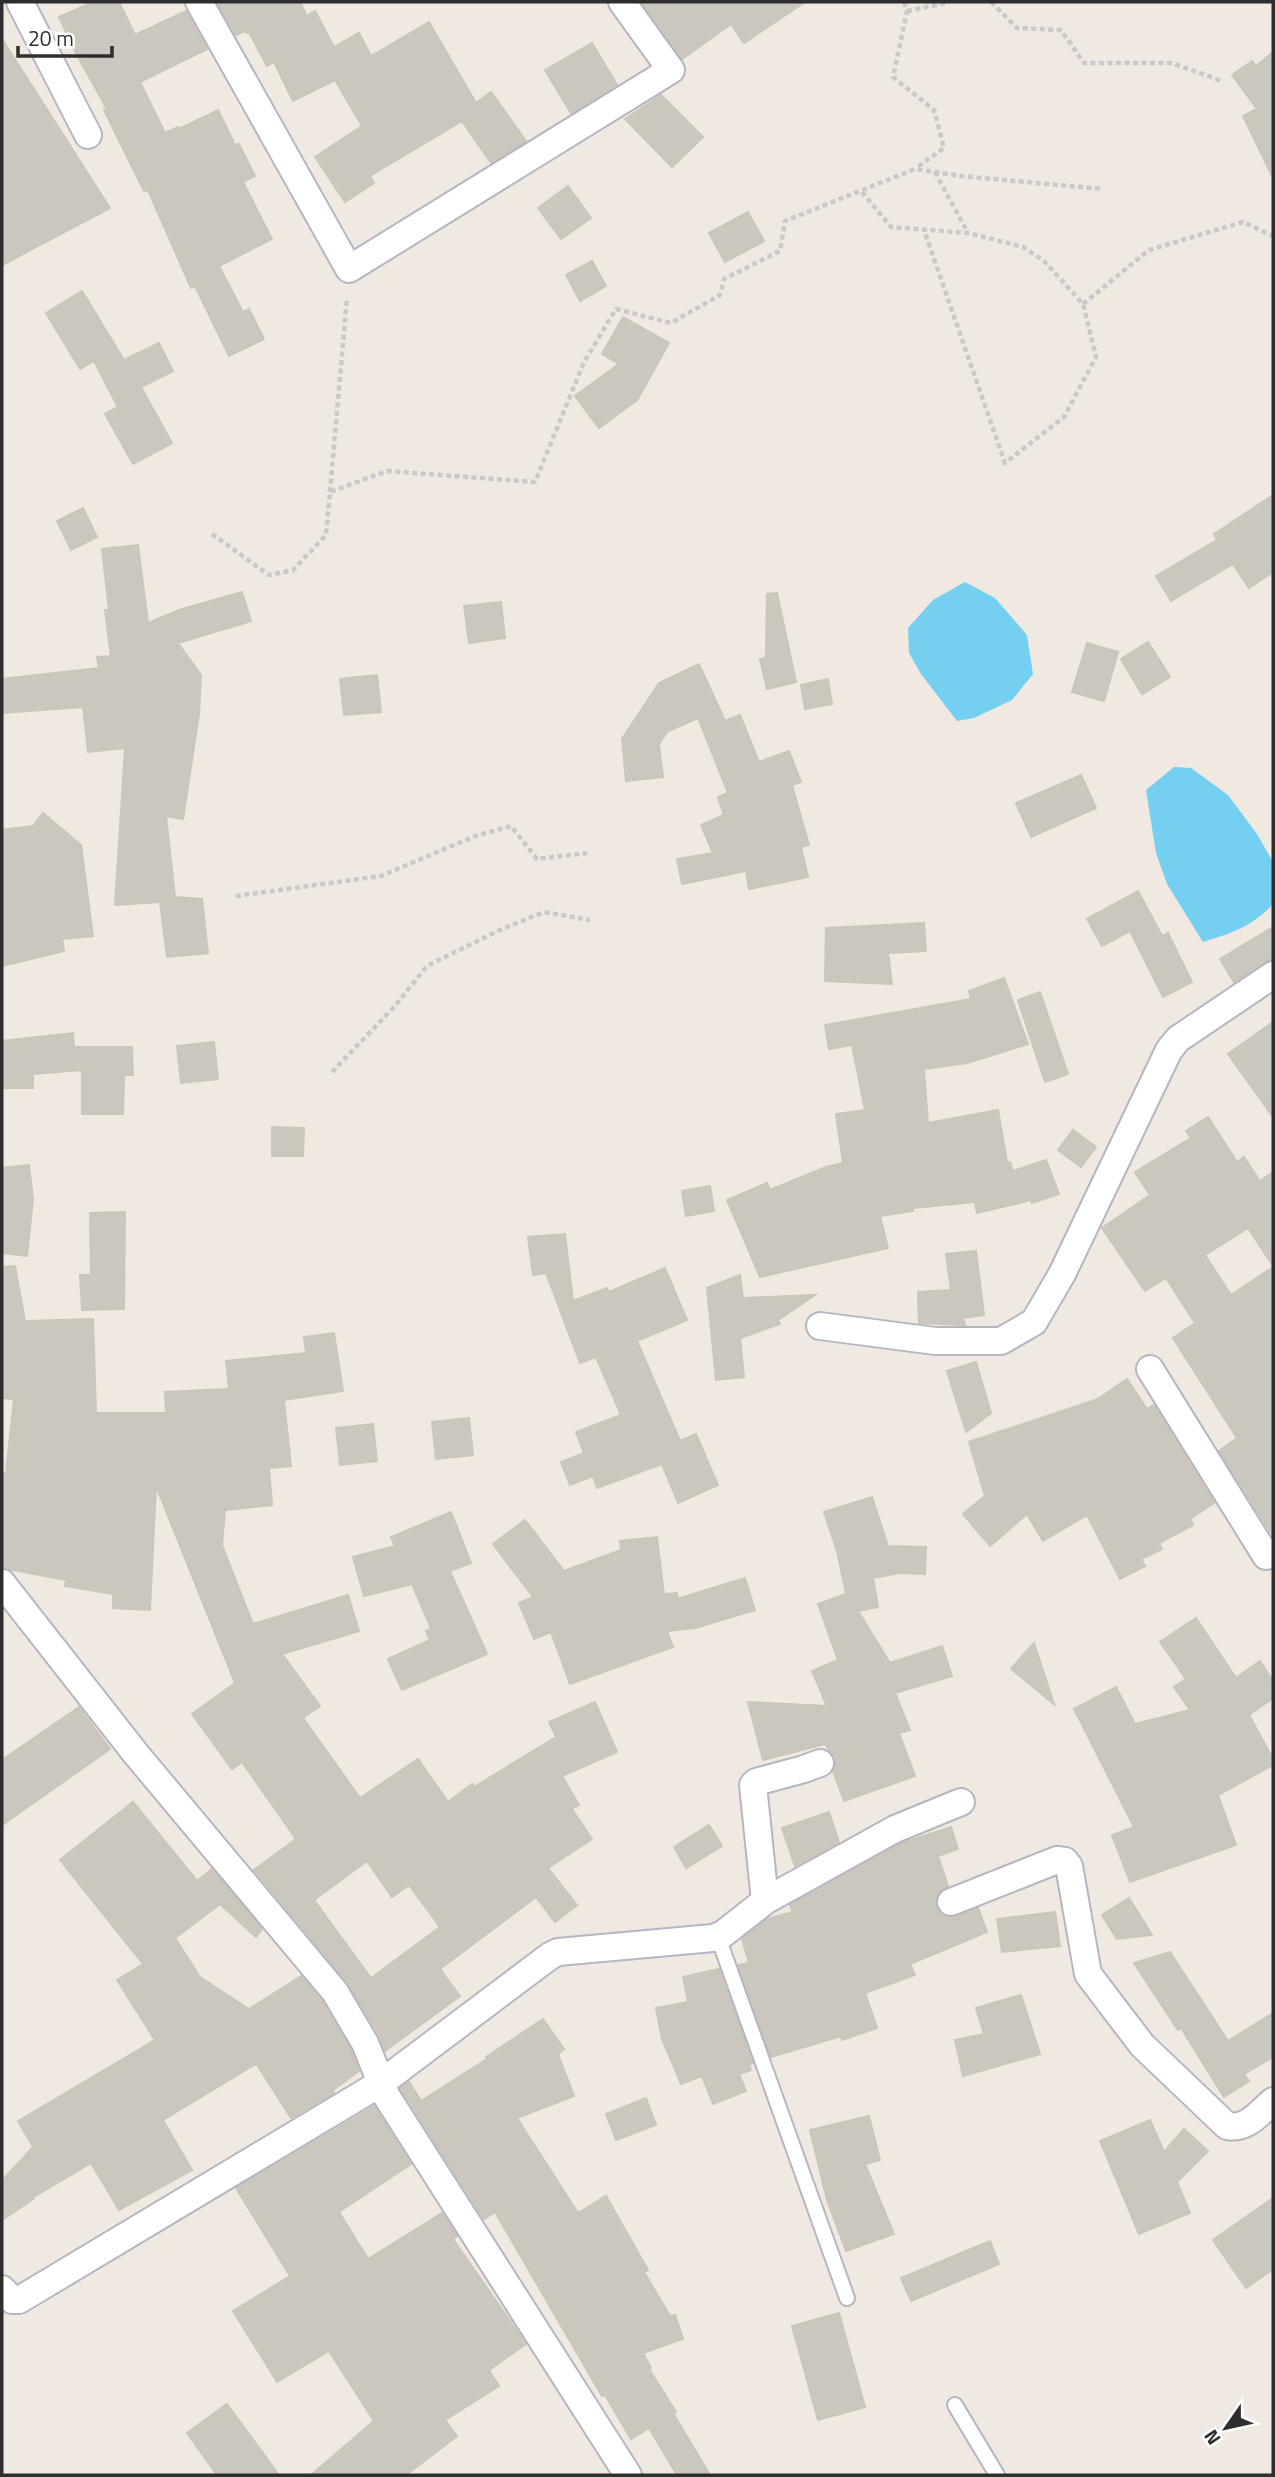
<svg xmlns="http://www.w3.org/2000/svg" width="1275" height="2477" viewBox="0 0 1275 2477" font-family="'Titillium Web',sans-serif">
<rect width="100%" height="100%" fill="#efe9e1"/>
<!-- water -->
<path fill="#75cff0" d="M965,582L995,598L1027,635L1033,674L1012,700L974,718L957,721L921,674L909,653L908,628L933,600Z
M1174,767L1191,768L1228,795L1257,834L1273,862V904C1252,927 1232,933 1203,942L1167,884L1156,853L1146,790Z"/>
<!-- building -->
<path fill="#cbc7bf" stroke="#cbc5ba" stroke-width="2" fill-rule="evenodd" d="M93,2H119L135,35L186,11L207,49L140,82L165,133L178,127L179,129L218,110L235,145L239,144L255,176L243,182L272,239L219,266L243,312L249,309L264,339L229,356L195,286L191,288L148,190L144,191L104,110L107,109L76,53L59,17Z
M217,2H300L307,16L315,11L334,47L359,33L371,56L429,22L476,103L491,92L526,141L491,163L462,121L370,176L374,183L345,202L315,157L362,126L335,80L293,101L274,62L267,66L249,32L247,33L245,31L236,35Z
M641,2H805L744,43L731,24L682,59Z
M2,39L110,208L2,265Z
M592,43L617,85L571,113L545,70Z
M1273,52V178L1243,116L1257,109L1232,75L1252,61L1256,66Z
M661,95L703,137L672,167L625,119Z
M568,186L591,218L561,239L538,208Z
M748,212L764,241L725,262L709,233Z
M592,261L606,286L580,301L566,275Z
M82,291L124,360L159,343L173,371L141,387L172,443L133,464L105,414L118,407L94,361L80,369L46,313Z
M623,317L669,343L637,400L599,428L575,396L619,364L602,354Z
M1273,495V572L1249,588L1233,564L1171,601L1156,576L1217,540L1214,534Z
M83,508L97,537L71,550L57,521Z
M138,545L148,623L179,610L242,592L251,621L178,643L201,675L199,714L183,819L166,816L175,897L202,899L208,953L167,957L160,902L115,905L125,748L88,752L83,707L2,713V679L99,668L97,657L111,656L105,610H109L102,549Z
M777,593L796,682L767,689L760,659L766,658L767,594Z
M501,602L505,638L469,643L464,606Z
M1148,642L1170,677L1142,694L1121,659Z
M1087,643L1118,652L1104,701L1072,692Z
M699,664L725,721L740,715L759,762L789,751L801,782L792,785L809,845L801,847L808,877L749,889L746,871L682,884L677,859L713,853L701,825L724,815L718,797L728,793L698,718L668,731L659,744L663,777L626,781L622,739L659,683Z
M377,675L381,712L344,715L340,679Z
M828,679L832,704L805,709L801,685Z
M1081,775L1096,808L1031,837L1016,803Z
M43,813L81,845L93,936L62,939L64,951L2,966V830L33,826Z
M1138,891L1162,936L1168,933L1192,982L1163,997L1130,931L1102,946L1087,919Z
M924,923L926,951L888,953L892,984L825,981L826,928Z
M1273,927V959L1264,962L1234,982L1220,959Z
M1004,978L1028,1044L967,1063L924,1069L928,1123L998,1110L1007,1162H1010L1013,1171L1046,1160L1059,1194L1032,1203L1031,1200L977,1213L975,1202L913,1208V1211L880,1216L888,1248L760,1277L727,1200L767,1183L770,1190L826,1167L843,1163L836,1114L865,1110L852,1045L829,1049L825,1025L971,999L969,991Z
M1040,992L1068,1074L1045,1082L1018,1000Z
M1273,1022V1117L1228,1054Z
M73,1033L74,1047H132L133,1075H124L123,1114H82V1070L33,1074V1088H2V1041Z
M214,1042L218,1079L181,1083L177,1046Z
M1208,1117L1237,1162L1244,1157L1260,1181L1273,1172V1266L1248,1228L1205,1255L1231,1295L1273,1267V1536L1219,1451L1237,1438L1173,1338L1195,1323L1166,1278L1145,1291L1102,1228L1150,1195L1135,1172L1191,1138L1186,1131Z
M272,1127L304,1128L303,1156H272Z
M1073,1130L1096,1147L1081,1167L1058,1150Z
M29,1165L33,1199L27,1256L2,1253V1168Z
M710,1186L714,1211L686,1216L682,1191Z
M125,1212L124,1309L82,1310L80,1275H91L90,1213Z
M565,1234L573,1301L607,1288L609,1292L665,1268L687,1320L637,1341L680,1441L696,1434L718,1485L678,1503L662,1464L597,1488L593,1476L570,1485L561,1462L584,1453L576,1432L621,1415L596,1357L580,1363L546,1273L533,1275L528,1237Z
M976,1251L984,1315L963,1318L965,1325L919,1323L918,1292L951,1290L946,1254Z
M15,1266L25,1321L93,1319L96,1413H166L165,1392L229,1389L226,1361L306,1353L304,1337L334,1333L343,1391L284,1400L291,1466L269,1468L272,1505L225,1510L222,1545L253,1624L348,1595L359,1631L282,1654L320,1706L303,1718L360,1798L418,1759L448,1802L472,1784L474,1787L556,1737L549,1722L595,1702L617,1752L562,1776L579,1805L572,1809L592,1839L548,1868L577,1905L555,1922L536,1897L440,1969L460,1996L385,2051L379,2035L347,1982L254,1870L296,1839L242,1762L232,1769L192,1714L235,1683L156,1486L150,1610L113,1608V1594L65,1586L66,1580L2,1568V1473H6L14,1399L2,1398V1267ZM367,1861L392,1897L409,1885L440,1927L371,1978L314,1900Z
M740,1275L743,1298L815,1295L778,1320L780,1324L740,1338L744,1377L716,1380L707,1288Z
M976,1362L991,1413L966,1432L947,1371Z
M1127,1379L1147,1409L1154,1405L1214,1503L1190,1519L1193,1525L1159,1543L1162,1549L1141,1559L1145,1566L1120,1579L1087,1515L1043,1541L1027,1514L990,1546L963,1514L985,1496L969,1442L1098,1399Z
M469,1418L473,1455L436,1459L432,1422Z
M373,1424L377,1461L340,1465L336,1428Z
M872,1497L888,1546L926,1547L925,1574L899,1573L873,1578L878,1607L858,1611L890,1663L942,1646L952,1676L895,1693L910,1730L899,1733L915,1776L844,1801L833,1771L835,1758L825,1744L763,1760L748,1702L827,1706L812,1671L838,1660L818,1604L846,1594L837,1551L824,1512Z
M451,1512L471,1563L450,1571L487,1654L402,1690L388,1659L430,1640L426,1631L431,1628L412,1584L364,1596L353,1557L395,1546L391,1537Z
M525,1520L564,1571L621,1550L620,1541L657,1537L664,1594L677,1593V1599L745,1578L755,1610L695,1628L667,1631L673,1647L570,1684L551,1632L534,1639L519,1603L533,1597L493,1544Z
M1196,1618L1236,1678L1260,1661L1273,1681V1698L1249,1715L1273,1759V1765L1218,1795L1236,1845L1130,1882L1112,1835L1134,1827L1074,1709L1116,1687L1135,1724L1190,1710L1174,1687L1186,1679L1160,1642Z
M1034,1643L1054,1704L1011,1669Z
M79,1707L110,1749L2,1825V1760Z
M133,1802L197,1881L212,1869L262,1929L256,1937L220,1904L175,1938L200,1977L249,2009L301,1976L322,2001L351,2050L359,2071L333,2090L334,2093L291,2118L257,2065H254L163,2120L192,2170L119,2210L91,2163L32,2198L33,2199L2,2220V2181L33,2147L18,2121L155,2040L117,1980L143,1964L60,1860Z
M829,1812L839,1842L795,1866L782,1828Z
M709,1825L722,1846L686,1868L674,1847Z
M951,1827L958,1849L938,1856L948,1886L938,1893L936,1899V1907L941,1914L949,1918L978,1908L987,1932L910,1964L915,1975L865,1993L877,2028L842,2040L841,2036L771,2057L738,1965L749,1963L742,1939L767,1919L793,1912L790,1905L902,1843Z
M1129,1898L1152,1935L1117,1939L1102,1915Z
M1055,1912L1060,1946L1002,1952L997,1919Z
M1170,1952L1228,2041L1273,2013V2057L1244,2074L1249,2081L1224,2097L1181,2028L1178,2030L1134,1963Z
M719,1969L753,2063L749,2064L751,2070L739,2074L746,2091L713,2104L702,2076L681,2084L662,2039L656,2008L688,2002L683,1977Z
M1021,1995L1040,2054L963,2076L955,2040L984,2034L976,2008Z
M543,2019L564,2049L558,2054L574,2096L517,2118L578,2213L606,2196L648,2270L644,2272L670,2316L675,2315L683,2339L643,2353L651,2368L649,2369L676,2412L673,2413L710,2475H677L649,2428L631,2439L605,2395L602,2396L495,2212L484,2219L400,2088L409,2082L421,2101L487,2059L486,2057Z
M646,2098L656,2125L616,2140L606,2114Z
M374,2106L411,2164L339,2212L368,2259L442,2213L457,2236L453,2239L526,2344L489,2370L499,2386L445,2420L457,2436L406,2475H311L374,2421L329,2351L277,2382L233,2311L290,2276L236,2188Z
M869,2116L880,2160L865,2164L894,2234L846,2251L827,2200L810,2130Z
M1150,2120L1164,2152L1184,2129L1208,2151L1177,2182L1190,2213L1139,2234L1100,2141Z
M1273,2198V2269L1246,2288L1213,2240Z
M990,2241L999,2264L911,2301L901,2278Z
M839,2313L865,2407L818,2420L792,2326Z
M227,2404L279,2475H217L187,2433Z"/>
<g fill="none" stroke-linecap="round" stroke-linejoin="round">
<defs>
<path id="service" d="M718,1937L847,2298
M955,2405L997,2475"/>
<path id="minor" d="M20,2L88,135
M199,2L349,269L671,70L622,2
M820,1326L935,1341H1001L1034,1322L1062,1274L1169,1050L1178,1039L1273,975
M1150,1369L1266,1556L1273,1552
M2,1583L136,1754L335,1992L365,2043L381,2083L550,1956L558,1952L713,1938L723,1934L765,1901L753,1785L756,1782L804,1769L820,1763
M765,1901L895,1829L961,1802
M951,1902L1057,1860L1065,1861L1069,1866L1088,1974L1142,2045L1227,2126C1247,2130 1259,2113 1273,2101
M2,2289L12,2300H19L381,2083L387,2097L628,2475"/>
</defs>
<!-- service casing -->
<use href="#service" stroke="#b4b7c1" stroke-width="18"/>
<!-- minor casing -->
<use href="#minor" stroke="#b4b7c1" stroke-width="30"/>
<!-- path -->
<path stroke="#c9c9c9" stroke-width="4.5" stroke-dasharray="5 3.5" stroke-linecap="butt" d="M904,2L907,11L893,77L934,110L944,148L916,168
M991,2L1017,28L1061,30L1084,63H1171L1222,81
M907,11L950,2
M935,172L968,233
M862,192L891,227L968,233L1023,247L1044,261L1083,304L1096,357L1064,417L1005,463L924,230
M1083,304L1149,250L1243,222L1273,236
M330,492L347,297
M212,534L269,575L293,570L326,535L330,492L387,471L535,482L584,362L616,309L671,323L720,295L724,279L780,251L785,221L915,169L961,176L1102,189
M236,896L381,876L475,836L511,826L537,859L587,853
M332,1072L395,1006L427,966L502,929L544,912L590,920"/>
<!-- service -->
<use href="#service" stroke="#fff" stroke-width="14"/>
<!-- minor -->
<use href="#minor" stroke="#fff" stroke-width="26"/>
</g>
<!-- border -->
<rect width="1275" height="2477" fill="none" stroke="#2e2e2e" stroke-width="7"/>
<!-- north arrow -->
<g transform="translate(1226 2428) rotate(236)" stroke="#ffffff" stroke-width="5" paint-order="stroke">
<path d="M0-5L12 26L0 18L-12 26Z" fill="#2e2e2e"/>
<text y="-10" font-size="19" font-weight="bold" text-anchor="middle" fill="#2e2e2e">N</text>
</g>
<!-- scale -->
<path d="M18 46v10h94v-10" fill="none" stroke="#2e2e2e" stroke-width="3.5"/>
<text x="28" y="46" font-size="21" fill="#2e2e2e" stroke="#ffffff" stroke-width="5" paint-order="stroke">20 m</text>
</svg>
